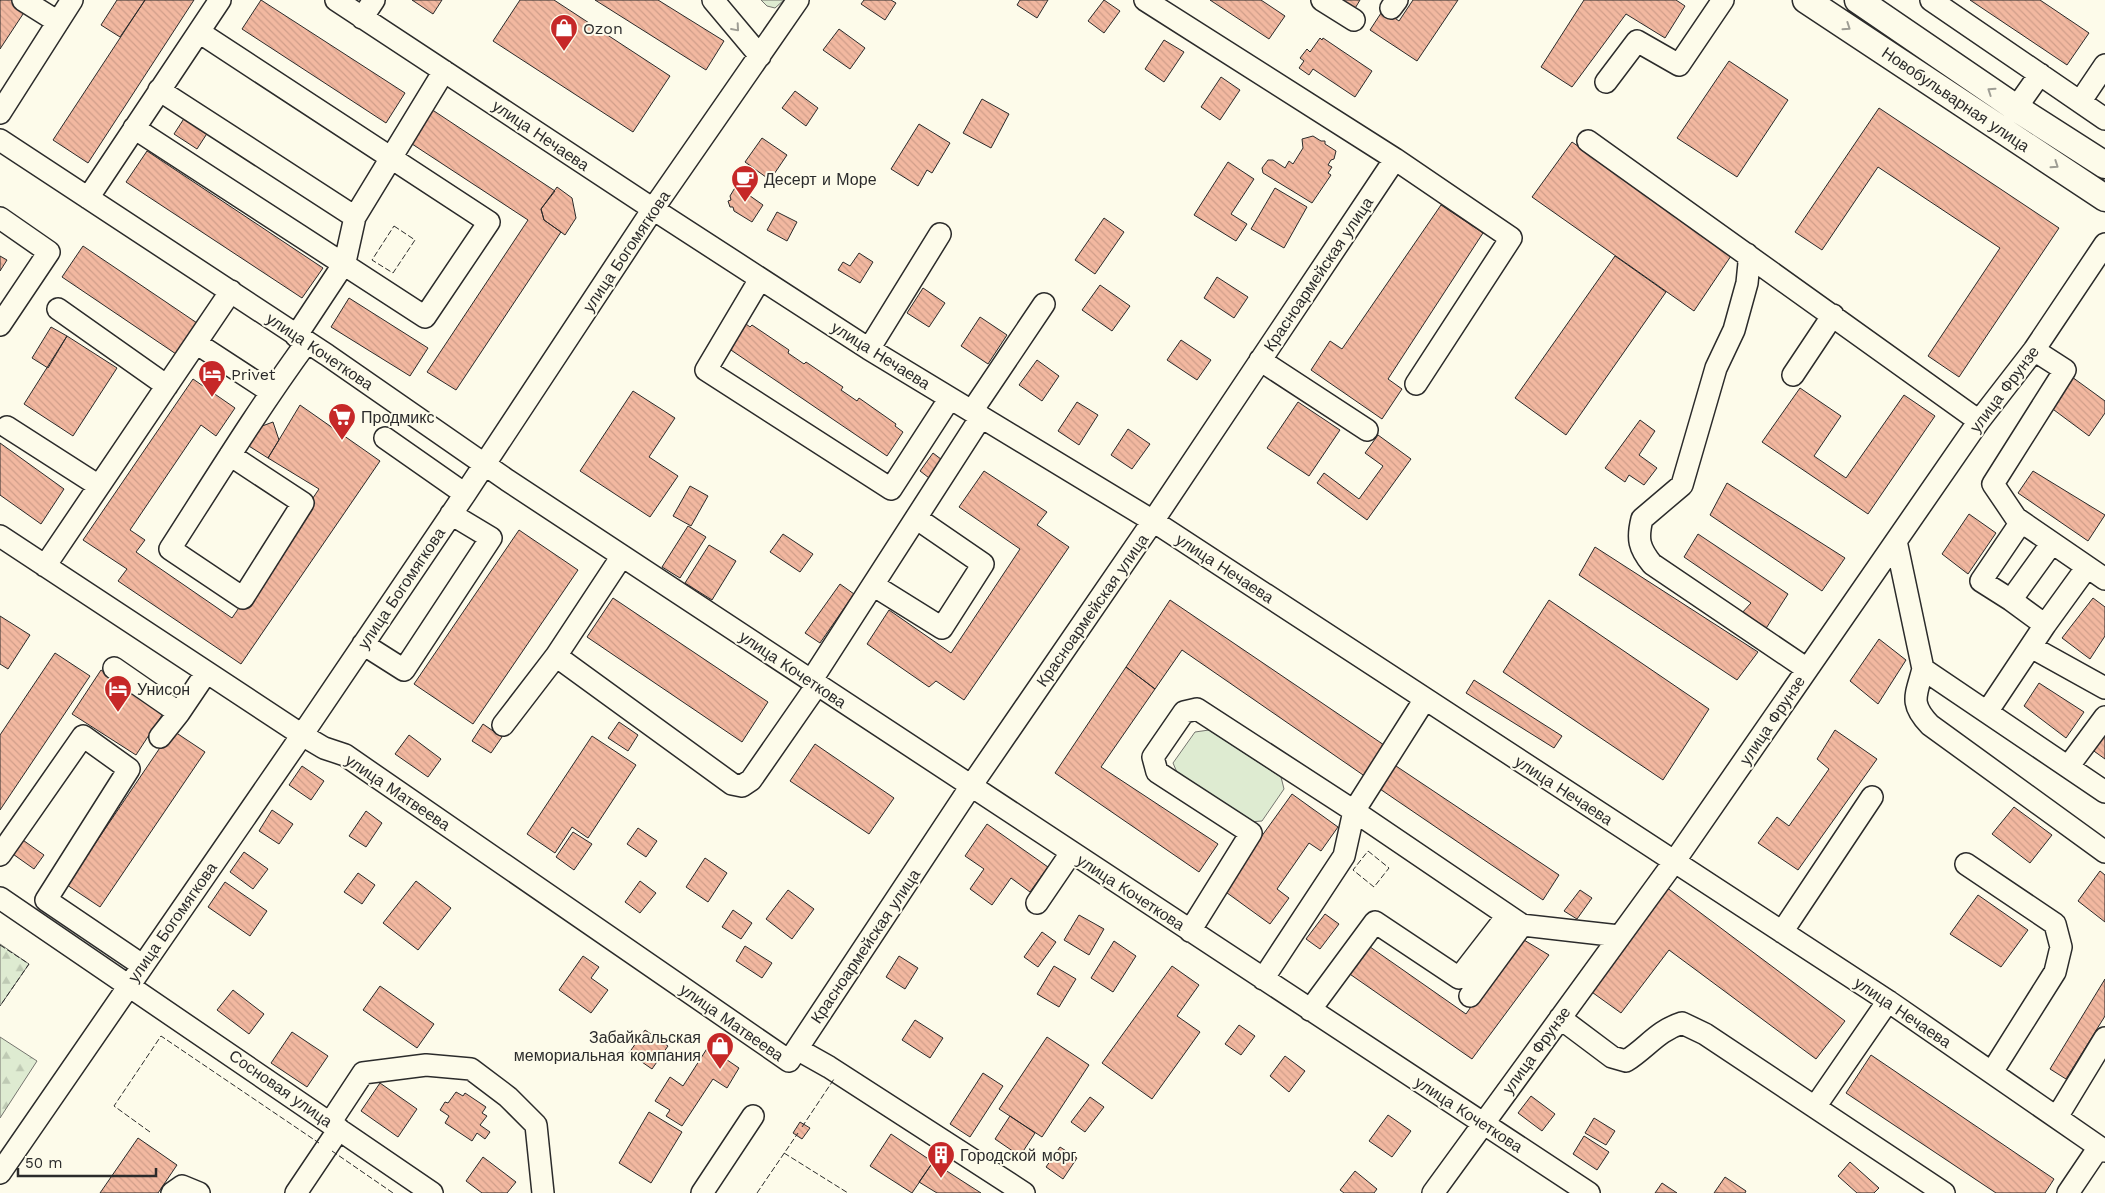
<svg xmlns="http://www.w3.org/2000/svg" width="2105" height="1193" viewBox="0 0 2105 1193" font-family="'Work Sans',sans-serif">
<defs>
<pattern id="grass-tufts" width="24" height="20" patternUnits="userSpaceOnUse" patternTransform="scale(1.25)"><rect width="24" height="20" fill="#deebd1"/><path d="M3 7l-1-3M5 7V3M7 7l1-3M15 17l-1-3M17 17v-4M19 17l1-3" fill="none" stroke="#bfcab4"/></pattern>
<pattern id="forest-firs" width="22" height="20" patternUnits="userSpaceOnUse" patternTransform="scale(1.25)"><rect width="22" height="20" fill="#deebd1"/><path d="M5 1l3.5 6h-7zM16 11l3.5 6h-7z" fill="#bfcab4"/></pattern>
<pattern id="building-back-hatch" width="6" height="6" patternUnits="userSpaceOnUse" patternTransform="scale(1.25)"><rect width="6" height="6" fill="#f2b8a0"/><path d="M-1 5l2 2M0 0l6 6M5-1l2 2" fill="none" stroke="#d09e8a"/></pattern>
</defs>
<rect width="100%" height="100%" fill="#fdfbea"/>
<!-- grass -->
<path fill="url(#grass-tufts)" stroke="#74746e" d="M761,0H784L775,8L767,6Z"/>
<!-- forest -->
<path fill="url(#forest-firs)" stroke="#74746e" d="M0,944L29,964L0,1006Z
M0,1037L37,1061L0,1118Z"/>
<!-- garden -->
<path fill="#deebd1" stroke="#74746e" d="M1209,730L1281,777L1284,789L1262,821L1248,822L1179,777L1173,763L1195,732Z"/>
<!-- building -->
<path fill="url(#building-back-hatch)" stroke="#2b2b2b" d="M0,0H15L27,8L0,49Z
M117,0H145L120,37L101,25Z
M145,0H194L88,163L53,140Z
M261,0L405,93L386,123L242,29Z
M412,0H442L433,14Z
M520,0H554L670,76L633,132L493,41Z
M595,0H658L724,41L706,70Z
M864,0H891L896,3L885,20L861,4Z
M1020,0H1048L1037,18L1017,5Z
M1104,0L1120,11L1104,33L1088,21Z
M1210,0H1261L1285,16L1269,39Z
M1338,0H1360L1354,10Z
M1413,0H1458L1417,61L1370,30L1383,10L1399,21Z
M1584,0H1676L1685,6L1665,38L1626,14L1572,87L1541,67Z
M1970,0H2040L2089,33L2067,65Z
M839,29L865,48L850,69L823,50Z
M1320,38L1322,40L1323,38L1372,71L1355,97L1313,69L1309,75L1299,68L1304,61L1300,58L1307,49L1310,52Z
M1164,40L1184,52L1164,82L1145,69Z
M1729,61L1788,100L1737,177L1677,138Z
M1221,77L1240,90L1220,120L1201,107Z
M795,91L818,108L806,126L782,108Z
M982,99L1009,114L991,148L963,133Z
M1879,108L2059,228L1959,377L1928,356L2000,248L1878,167L1822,250L1795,232Z
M431,109L555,191L541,209L544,220L561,232L456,390L427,372L528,220L409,142Z
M185,117L208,132L197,149L174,134Z
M919,124L950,143L932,173L927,170L918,186L891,169Z
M1313,136L1321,141H1325V144L1336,151L1334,159L1331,160L1328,165L1332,167L1328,173L1331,175L1312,203L1263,173L1262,168L1268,160H1273L1285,168L1289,161L1293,164L1303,148L1302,139Z
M762,138L787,155L770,180L745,162Z
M1572,142L1733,253L1694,311L1532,197Z
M147,151L323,268L302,298L126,182Z
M1228,162L1254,179L1231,214L1247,224L1236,241L1194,215Z
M736,186L763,205L752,222L734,211L733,207H730L728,201L731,200L730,196Z
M557,187L572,198L576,218L565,235L544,220L541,209Z
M1275,188L1307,207L1284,248L1251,229Z
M1441,205L1483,233L1388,379L1402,389L1382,419L1311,370L1330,341L1342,349Z
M777,212L797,222L787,241L767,230Z
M1104,218L1124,232L1095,274L1075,260Z
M83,246L200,325L179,356L62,277Z
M859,253L873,262L860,283L838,270L843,262L850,266Z
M0,256L7,260L0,271Z
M1615,256L1666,292L1566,435L1515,398Z
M1217,277L1248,297L1234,318L1204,298Z
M1100,285L1130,306L1112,331L1082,310Z
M923,288L945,303L929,327L907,313Z
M349,298L428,348L410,376L331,327Z
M980,317L1007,335L988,364L961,346Z
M742,321L750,327L752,325L789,350L788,353L804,364L806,362L843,387L841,390L857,401L859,398L896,424L895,426L903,432L887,456L725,346Z
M51,327L67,336L48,368L32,358Z
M67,336L117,368L73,436L24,404Z
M1181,340L1211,360L1197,380L1167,360Z
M1037,360L1059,376L1042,401L1019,385Z
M2072,377L2105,401V413L2089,436L2050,407Z
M193,379L235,408L216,436L201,425L130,530L145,540L136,552L232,618L319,489L268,458L300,405L380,461L241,664L118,581L127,569L83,540Z
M1800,388L1841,416L1814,456L1846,478L1904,395L1935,416L1868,514L1762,442Z
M633,391L675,418L649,457L678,476L650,517L580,471Z
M1077,402L1098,415L1079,445L1058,431Z
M1298,402L1340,430L1309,476L1267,448Z
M1640,420L1655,431L1639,455L1657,468L1644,485L1629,475L1625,482L1605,468Z
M273,422L279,440L268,458L244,443L254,429Z
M1128,429L1150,444L1132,469L1111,455Z
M1378,435L1411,459L1367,520L1317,483L1324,473L1359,499L1383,466L1365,453Z
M0,443L64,489L41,524L0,495Z
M933,453L946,463L933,481L920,471Z
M984,471L1047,512L1037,525L1069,547L964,700L936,681L929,687L867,644L889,610L951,653L1020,549L959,507Z
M2033,471L2105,515L2088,541L2018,493Z
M1727,483L1845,558L1822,591L1710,515Z
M690,486L708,496L691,526L673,516Z
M1969,514L1996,533L1968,574L1942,554Z
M688,526L706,537L680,578L662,567Z
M519,530L578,570L473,724L414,684Z
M783,534L813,554L800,572L770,552Z
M1698,534L1788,594L1765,630L1741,614L1751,603L1684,557Z
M709,545L736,561L712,600L685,583Z
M1595,547L1758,652L1737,680L1579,575Z
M840,584L854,594L820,643L805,633Z
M613,598L768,702L742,742L587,637Z
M2093,598L2105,607V636L2090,659L2062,638Z
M1170,600L1387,747L1366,777L1182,650L1155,689L1126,667Z
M1549,600L1709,709L1663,780L1503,672Z
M0,616L30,635L8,669L0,664Z
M1879,639L1906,660L1878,704L1850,681Z
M55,653L90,676L0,810V735Z
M1126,667L1155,689L1101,767L1218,844L1199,872L1055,773Z
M101,670L164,712L136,755L72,714Z
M1474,680L1562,736L1554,748L1466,693Z
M2039,683L2084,712L2066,738L2024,706Z
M619,722L638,735L628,751L608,738Z
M483,724L502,737L491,753L472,741Z
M172,730L205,752L100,907L67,885Z
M1835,730L1877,759L1798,870L1758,843L1777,817L1789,826L1829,769L1817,759Z
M2105,730V759L2091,749Z
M409,735L441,759L428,777L395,754Z
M592,736L636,765L588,838L572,827L555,853L527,834Z
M815,744L894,798L869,834L790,781Z
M1393,764L1559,875L1543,900L1377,787Z
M302,766L324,781L311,800L289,785Z
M1292,794L1338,827L1321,851L1309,843L1277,889L1289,898L1270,924L1223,890Z
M2014,807L2052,835L2030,863L1992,834Z
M272,810L293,824L279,844L259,831Z
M366,811L382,823L366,847L349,836Z
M987,824L1048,867L1030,892L1011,878L992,905L970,889L984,869L965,856Z
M638,828L657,841L646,857L627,844Z
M573,832L592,844L574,870L556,857Z
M20,838L44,855L34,869L10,852Z
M244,852L268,869L253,889L230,872Z
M705,858L727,873L708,902L686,887Z
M2100,871L2105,875V922L2078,901Z
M358,873L375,885L362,904L344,892Z
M416,881L451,908L418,950L383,923Z
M640,881L656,893L640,913L625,902Z
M225,882L267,911L250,936L208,907Z
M1666,887L1845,1021L1816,1059L1669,950L1621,1013L1589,990Z
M788,890L814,909L792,939L766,919Z
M1580,890L1592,898L1577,919L1564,911Z
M1978,895L2028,930L2001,967L1950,934Z
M733,910L752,923L741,939L722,927Z
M1325,914L1339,924L1320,949L1306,939Z
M1079,915L1104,929L1089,955L1064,940Z
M1042,932L1056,942L1038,967L1024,957Z
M1519,937L1549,955L1472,1059L1344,970L1363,942L1466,1014Z
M1114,941L1136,956L1113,992L1091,978Z
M745,946L772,963L762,978L736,961Z
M583,956L599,967L591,978L608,990L591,1013L559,990Z
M899,956L918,968L905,989L886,977Z
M1054,966L1076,979L1059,1007L1037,994Z
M1172,966L1199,985L1177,1016L1200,1032L1152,1099L1102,1063Z
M2105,979V1016L2066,1079L2050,1069Z
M380,986L434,1024L417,1048L363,1010Z
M233,990L264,1014L249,1034L217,1010Z
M915,1020L943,1038L930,1058L902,1040Z
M1239,1025L1255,1036L1241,1055L1225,1044Z
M645,1030L668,1046L652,1069L629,1053Z
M292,1032L328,1056L307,1087L271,1063Z
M1047,1037L1089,1065L1042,1137L999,1109Z
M708,1047L739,1068L727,1088L713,1079L682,1126L666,1116L670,1110L655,1101L670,1077L683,1086Z
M1871,1055L2054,1179L2045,1193H1996L1846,1093Z
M1285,1056L1305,1071L1289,1092L1270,1076Z
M983,1073L1003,1086L970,1137L950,1124Z
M380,1083L417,1109L398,1137L361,1111Z
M456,1092L463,1096L465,1093L486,1107L482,1113L487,1116L480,1125L490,1132L485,1139L477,1133L472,1141L445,1123L449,1116L440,1110L445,1102L448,1103Z
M1531,1096L1555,1114L1542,1131L1518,1113Z
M1090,1097L1104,1107L1085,1132L1071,1122Z
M649,1112L682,1132L651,1183L619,1163Z
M1388,1115L1411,1131L1392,1157L1369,1141Z
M1010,1116L1035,1133L1020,1156L995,1139Z
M1594,1118L1615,1131L1606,1145L1585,1133Z
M800,1122L810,1128L802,1139L793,1133Z
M891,1134L933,1162L912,1193L870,1166Z
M1584,1136L1609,1152L1597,1170L1573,1154Z
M138,1138L177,1165L158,1193H100Z
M1060,1147L1077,1158L1063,1179L1046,1167Z
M483,1157L516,1182L507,1193H482L466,1181Z
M933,1162L956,1177L981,1193H937L919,1182Z
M1850,1162L1879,1188L1874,1193H1857L1838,1176Z
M1355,1171L1377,1189L1374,1193H1344L1340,1190Z
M1725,1177L1746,1191L1745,1193H1714Z
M1662,1183L1677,1193H1655Z"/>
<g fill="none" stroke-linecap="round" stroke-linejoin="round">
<defs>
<path id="minor" d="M23,0L58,22
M336,0L653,209L869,349L1153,521L1888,1001L2105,1151
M713,0L760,56
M1145,0L1395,159L1511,238L1416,384
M1322,0L1354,20
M1931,0L2105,119
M1391,8L1397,0
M362,18L374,0
M1606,82L1637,41L1679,65L1723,0
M159,90L355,217
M2080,102L2105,65
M2016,108L2040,74
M0,113L72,0
M134,128L425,317L489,222L199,32
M0,140L327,355L507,480L1589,1193
M1588,141L1979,421
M88,198L220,0
M0,218L49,252L0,325
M1747,254L1749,263L1747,283L1734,330L1716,368L1682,485L1642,519C1637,539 1639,548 1652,564L1807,669
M760,279L706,370L891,489L950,398
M58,309L167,386
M296,336L345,262L355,217L444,71
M196,343L271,392
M869,349L940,234
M2034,350L2065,370L1993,484L2016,518L2105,579
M1260,360L1367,430
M1793,375L1833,315
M972,411L1044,304
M7,427L99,486
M385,438L465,494
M230,455L303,503L243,598L170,549C215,479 258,409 307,342
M0,536L302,735L324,748L345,755L789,1061L971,786L1153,521L1395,159
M1896,541L1923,669L2105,792
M2052,543L2011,600L2045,625L2087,567
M622,556L556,656L732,784L742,786L751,780L817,685
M45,566L231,291
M873,585L942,628L983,564L916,518
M2011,600L1981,581L2021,522
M363,644L404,670L491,538L451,514
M2031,647L2105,688
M114,668L179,713L206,673
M1923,669C1916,696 1909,703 1930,725L2105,852
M811,681L981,417
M1987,712L2045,625
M503,725L556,656
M160,737L179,713
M2068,767L2105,717
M0,855L83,736L129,769L46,900L142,965
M1966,864L2055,924L2061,947L2055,972L1992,1072
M0,898L432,1193
M1037,903L1071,853
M1190,931L1251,833L1157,772L1153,757L1184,712L1197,709L1354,811L1522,925L1470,996
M1782,932L1872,797
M1263,979L1344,856L1354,811L1425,699
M1310,1010L1375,922L1459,978L1500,925H1522L1619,936
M1560,1018L1612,1057L1626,1061C1648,1047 1657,1031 1682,1023L1705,1034L1944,1193
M797,1049L829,1067L1024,1193
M1815,1107L1888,1001
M2057,1117L2105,1038
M330,1123L363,1073L426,1065L471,1069L508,1097L536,1125L543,1193
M0,1173L302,735L465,494L653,209L798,0
M172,1193L182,1186L199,1193
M296,1193L339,1129
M702,1193L753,1116
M1433,1193L1674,862L1979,421L2034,350L2105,244
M2068,1193L2099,1147"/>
<path id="major" d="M1806,0L2105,198
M1858,0L2016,108L2105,165"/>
</defs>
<!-- minor casing -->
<use href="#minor" stroke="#2b2b2b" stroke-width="24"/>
<!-- major casing -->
<use href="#major" stroke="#2b2b2b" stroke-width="29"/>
<!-- minor -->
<use href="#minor" stroke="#fdfbea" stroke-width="21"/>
<!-- major -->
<use href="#major" stroke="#fdfbea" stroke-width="26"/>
<!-- fence -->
<path stroke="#2b2b2b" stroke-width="1" stroke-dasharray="6 2.5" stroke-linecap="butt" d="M394,226L415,240L393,273L372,260Z
M1368,851L1389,868L1374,887L1353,870Z
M0,945L29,964L0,1006
M802,1127L834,1079
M150,1132L114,1106L161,1036L319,1143
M332,1151L393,1193
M784,1153L848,1193
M757,1193L798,1133"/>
</g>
<!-- one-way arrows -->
<defs><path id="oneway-chevron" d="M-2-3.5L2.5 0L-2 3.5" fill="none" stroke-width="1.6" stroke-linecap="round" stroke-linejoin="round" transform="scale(1.25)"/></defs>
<g stroke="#9e9d94">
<use href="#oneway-chevron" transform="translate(1847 27) rotate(34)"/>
<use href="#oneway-chevron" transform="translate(736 28) rotate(49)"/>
<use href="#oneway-chevron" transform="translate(1991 91) rotate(-146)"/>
<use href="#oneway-chevron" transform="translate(2055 165) rotate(34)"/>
</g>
<!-- icons -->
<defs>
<symbol id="shop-pin" viewBox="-11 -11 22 30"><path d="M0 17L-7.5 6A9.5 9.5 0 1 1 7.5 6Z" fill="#c62828" stroke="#fdfbea"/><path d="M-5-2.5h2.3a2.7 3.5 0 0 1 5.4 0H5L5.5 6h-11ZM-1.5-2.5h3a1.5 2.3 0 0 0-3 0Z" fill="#fff"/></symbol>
<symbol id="cafe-pin" viewBox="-11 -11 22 30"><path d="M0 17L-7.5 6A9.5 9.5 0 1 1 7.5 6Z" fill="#c62828" stroke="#fdfbea"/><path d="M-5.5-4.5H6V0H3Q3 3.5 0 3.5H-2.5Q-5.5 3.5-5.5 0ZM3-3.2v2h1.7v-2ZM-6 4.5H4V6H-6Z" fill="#fff"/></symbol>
<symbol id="hotel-pin" viewBox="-11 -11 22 30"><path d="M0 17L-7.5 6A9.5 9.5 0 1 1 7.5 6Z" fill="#c62828" stroke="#fdfbea"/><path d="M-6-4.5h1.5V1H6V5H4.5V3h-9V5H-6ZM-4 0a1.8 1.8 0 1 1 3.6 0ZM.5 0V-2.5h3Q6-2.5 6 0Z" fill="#fff"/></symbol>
<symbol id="supermarket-pin" viewBox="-11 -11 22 30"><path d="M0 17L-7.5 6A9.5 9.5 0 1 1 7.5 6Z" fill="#c62828" stroke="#fdfbea"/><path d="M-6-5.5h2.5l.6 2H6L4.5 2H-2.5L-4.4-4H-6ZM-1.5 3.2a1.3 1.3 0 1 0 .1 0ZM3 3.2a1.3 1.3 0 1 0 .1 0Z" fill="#fff"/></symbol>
<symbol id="building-pin" viewBox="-11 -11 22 30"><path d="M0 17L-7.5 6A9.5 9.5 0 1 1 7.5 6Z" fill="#c62828" stroke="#fdfbea"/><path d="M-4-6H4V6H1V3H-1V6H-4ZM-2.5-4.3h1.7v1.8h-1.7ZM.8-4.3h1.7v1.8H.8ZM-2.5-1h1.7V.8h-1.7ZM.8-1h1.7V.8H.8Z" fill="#fff"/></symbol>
</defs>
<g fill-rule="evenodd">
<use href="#shop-pin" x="548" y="12" width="32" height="43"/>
<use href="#cafe-pin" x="729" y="163" width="32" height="43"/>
<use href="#hotel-pin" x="196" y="358" width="32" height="43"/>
<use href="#supermarket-pin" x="326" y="401" width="32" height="43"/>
<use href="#hotel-pin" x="102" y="673" width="32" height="43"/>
<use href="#shop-pin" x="704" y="1030" width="32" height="43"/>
<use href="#building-pin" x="925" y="1139" width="32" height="43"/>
</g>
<g text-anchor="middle" stroke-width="4" stroke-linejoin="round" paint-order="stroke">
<!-- poi labels -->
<g font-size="16" fill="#2b2b2b" stroke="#fdfbea" text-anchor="start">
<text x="583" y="34">Ozon</text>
<text x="764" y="185">Десерт и Море</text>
<text x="231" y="380">Privet</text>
<text x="361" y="423">Продмикс</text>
<text x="137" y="695">Унисон</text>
<text x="701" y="1043" text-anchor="end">Забайкальская<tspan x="701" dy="18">мемориальная компания</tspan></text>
<text x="960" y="1161">Городской морг</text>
</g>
<!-- street labels -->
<g font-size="16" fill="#2b2b2b" stroke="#fdfbea">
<text transform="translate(1956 99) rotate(34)" y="6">Новобульварная улица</text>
<text transform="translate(541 135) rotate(34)" y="6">улица Нечаева</text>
<text transform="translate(626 251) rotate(-56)" y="6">улица Богомягкова</text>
<text transform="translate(1318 274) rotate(-56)" y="6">Красноармейская улица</text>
<text transform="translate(320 351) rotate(34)" y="6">улица Кочеткова</text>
<text transform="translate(881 355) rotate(32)" y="6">улица Нечаева</text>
<text transform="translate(2004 389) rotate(-53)" y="6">улица Фрунзе</text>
<text transform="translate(1225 568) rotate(33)" y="6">улица Нечаева</text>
<text transform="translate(401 588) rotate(-56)" y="6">улица Богомягкова</text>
<text transform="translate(1092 610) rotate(-55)" y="6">Красноармейская улица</text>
<text transform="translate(793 669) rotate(34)" y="6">улица Кочеткова</text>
<text transform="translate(1772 720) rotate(-56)" y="6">улица Фрунзе</text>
<text transform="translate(1564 790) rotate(33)" y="6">улица Нечаева</text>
<text transform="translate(398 792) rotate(34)" y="6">улица Матвеева</text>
<text transform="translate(1131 892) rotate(33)" y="6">улица Кочеткова</text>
<text transform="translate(172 922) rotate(-55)" y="6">улица Богомягкова</text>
<text transform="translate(865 946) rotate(-56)" y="6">Красноармейская улица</text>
<text transform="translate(1903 1012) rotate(34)" y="6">улица Нечаева</text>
<text transform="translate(732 1022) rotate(35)" y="6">улица Матвеева</text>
<text transform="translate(1536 1050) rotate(-54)" y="6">улица Фрунзе</text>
<text transform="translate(281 1088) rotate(35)" y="6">Сосновая улица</text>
<text transform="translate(1469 1114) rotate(33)" y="6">улица Кочеткова</text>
</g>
</g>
<!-- scale -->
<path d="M18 1168v8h138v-8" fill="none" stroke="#2b2b2b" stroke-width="2.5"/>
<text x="25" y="1168" font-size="15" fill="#2b2b2b" stroke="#fdfbea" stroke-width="4" paint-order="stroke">50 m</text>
</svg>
